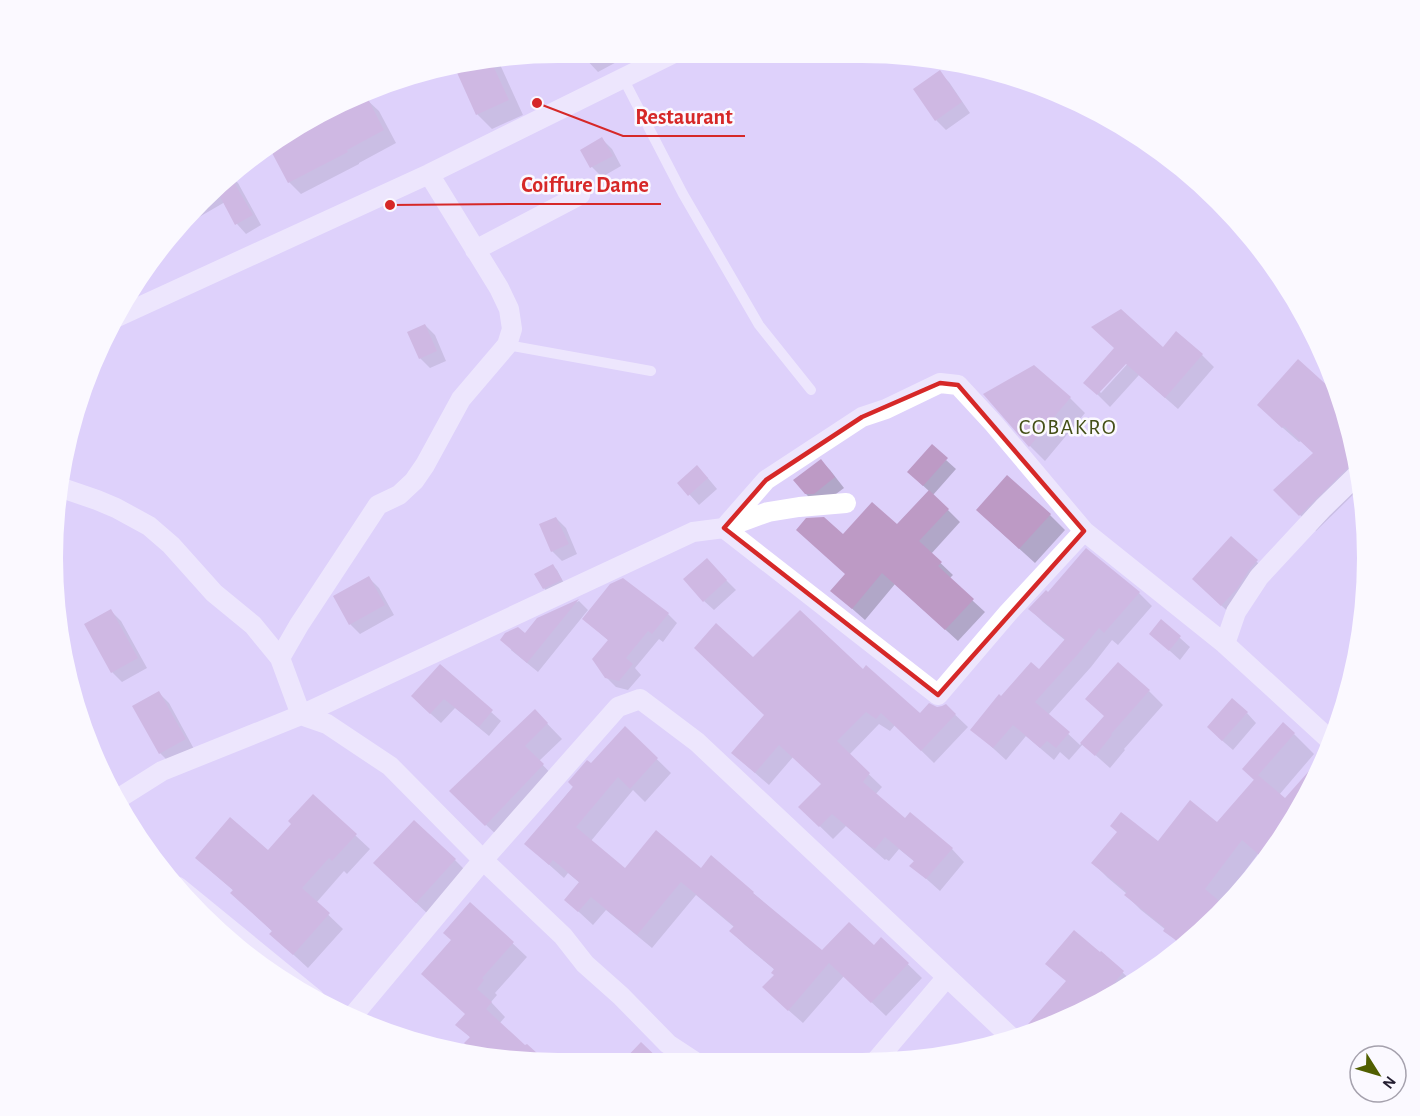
<svg xmlns="http://www.w3.org/2000/svg" width="1420" height="1116" viewBox="0 0 1420 1116" font-family="'Alegreya Sans',sans-serif">
<rect width="100%" height="100%" fill="#ded1fb"/>
<!-- shadow -->
<path fill="#0003" fill-rule="evenodd" d="M581,53H622L624,58L598,72L583,56Z
M498,60L523,115L492,129L477,114L455,66Z
M939,72L949,82L970,113L946,130L936,120Z
M366,99L379,111L396,143L359,163V164L301,194L289,182L270,147L305,120L311,129Z
M602,139L612,149L621,166L602,177L592,167L582,151Z
M232,177L238,183L261,225L246,234L237,224L225,202L194,220L189,215L200,201Z
M425,325L435,335L446,361L430,368L420,358Z
M1115,349H1163L1202,355L1214,367L1178,409L1139,375L1110,407L1086,383ZM1129,357L1132,359L1101,393L1099,391Z
M1330,390L1341,395L1362,486L1316,531L1275,490L1315,454L1301,441L1299,442L1275,421Z
M985,395L1070,398L1085,413L1045,461L1030,446Z
M946,460L956,469L933,495L960,522L931,554L953,575L949,579L985,612L958,641L895,584L865,620L832,591L846,575L843,536L897,526L929,491L919,482Z
M821,461L830,470L844,488L824,503L816,504L806,494Z
M707,477L717,489L699,505L679,483Z
M1050,515L1065,530L1035,563L993,525Z
M556,518L566,528L577,554L562,561L552,551Z
M1231,538L1272,576L1237,620L1209,594Z
M1087,550L1139,593L1152,606L1118,645L1112,640L1091,667L1048,715L1080,745L1105,716L1149,691L1163,705L1124,749L1125,750L1110,768L1083,744L1069,760L1060,752L1054,760L1026,736L1006,760L972,729L1001,698L1039,671L1066,641L1043,622L1030,609L1048,594Z
M553,566L557,570L565,585L548,593L544,588Z
M716,570L736,590L714,610L704,601Z
M369,578L379,588L394,615L360,634L350,624Z
M579,601L588,610L538,672L511,650L538,619Z
M111,611L121,621L147,668L122,682L112,672Z
M668,614L677,623L663,642L659,639L635,668L641,675L628,690L616,687L606,677L609,641L584,619Z
M1161,621L1190,647L1180,660L1151,634Z
M753,659L863,671L920,715L946,706L968,727L934,763L895,725L890,731L879,724L849,755L882,787L875,795L905,820L952,849L964,862L940,891L912,866L915,862L899,849L889,861L886,859L885,860L846,826L833,839L800,807L822,784L793,757L769,785L746,765L766,715Z
M440,666L501,721L489,736L455,708L441,723L422,706Z
M159,693L169,703L194,749L170,763L160,753Z
M535,711L562,739L539,761L557,780L501,839L466,806Z
M1247,713L1256,723L1233,750L1218,737Z
M625,728L671,773L645,802L633,790L591,841L625,870H702L712,858L822,952L874,947L882,939L922,978L886,1016L844,976L803,1023L778,1001L775,970L745,945L731,931L734,927L696,895L652,948L606,910L593,925L566,900L580,883L568,873L564,878L526,844L591,765Z
M1294,734L1314,754L1279,795L1285,801L1320,761L1322,763L1316,781L1266,861L1258,854L1220,904L1224,908L1196,938L1182,947L1166,930L1141,910L1126,895L1127,894L1108,878L1093,863L1217,824L1256,780L1244,769Z
M313,796L370,849L347,874L344,871L316,903L343,929L308,968L271,934L273,932L232,893L234,891L212,872L268,852L293,824Z
M455,860L470,875L431,917L390,878Z
M471,904L527,957L495,993L497,995L491,1002L505,1017L499,1024L524,1046L471,1038L457,1025L466,1014L453,941Z
M1101,953L1133,982L1115,996L1070,957L1100,955Z"/>
<!-- building -->
<path fill="#bd9ac5" d="M491,61L509,100L476,115L454,66Z
M940,70L962,102L935,121L913,89Z
M367,97L384,130L347,150L348,152L288,183L271,151Z
M602,137L613,156L590,168L580,150Z
M231,177L253,215L235,225L216,189Z
M1121,309L1163,347L1176,331L1203,354L1165,398L1126,364L1097,395L1083,383L1114,348L1091,327Z
M425,324L437,351L419,359L407,332Z
M1298,359L1330,388L1335,382L1341,395L1356,460L1299,516L1273,490L1313,453L1284,426L1282,428L1257,405Z
M1034,365L1071,397L1029,447L983,394Z
M932,444L948,458L923,486L907,472Z
M821,459L835,477L814,494H805L793,480Z
M697,465L708,478L688,496L677,483Z
M1007,475L1051,514L1019,549L976,510Z
M929,490L949,509L919,541L942,562L938,566L974,599L945,630L882,573L852,609L830,591L845,574L796,530L806,518L824,517L843,534L872,502L897,524Z
M556,517L569,544L551,552L539,524Z
M1231,536L1258,560L1249,570L1237,589L1221,606L1192,579Z
M1086,548L1140,592L1104,633L1099,628L1078,654L1035,702L1070,732L1056,748L1047,741L1040,748L1013,725L993,748L970,730L999,694L1001,696L1031,662L1039,669L1065,639L1028,609L1046,590L1048,592Z
M707,558L727,580L703,602L683,579Z
M553,564L562,580L543,589L534,574Z
M369,576L385,605L349,625L333,596Z
M623,578L669,613L652,634L648,631L626,658L633,664L619,681L605,678L592,659L608,640L582,619L610,584Z
M579,599L527,663L500,640L505,633L518,627L525,633L537,618Z
M111,609L138,658L111,673L84,624Z
M800,610L863,669L866,665L920,713L929,703L937,707L942,706L946,704L956,714L921,751L881,713L876,719L866,712L837,741L870,773L863,782L905,818L910,812L953,848L926,879L909,866L914,861L885,837L875,849L872,847V848L832,814L819,827L798,807L821,784L779,745L755,773L731,753L764,715L694,648L716,623L753,657Z
M1161,619L1181,636L1169,651L1149,634Z
M1118,662L1150,690L1111,734L1112,735L1095,756L1080,743L1104,716L1085,699Z
M440,664L493,710L479,727L444,699L430,714L411,696Z
M159,691L186,739L159,754L132,706Z
M1232,698L1248,712L1222,741L1207,727Z
M535,709L548,723L525,746L544,764L485,826L449,791Z
M1283,722L1295,733L1254,780L1242,769Z
M625,726L658,758L630,789L618,777L576,827L625,868L656,830L701,868L711,855L754,892L753,893L822,950L849,922L874,945L881,937L909,963L871,1003L829,963L788,1011L762,987L774,975L771,973L774,969L729,931L734,926L681,882L637,935L591,897L578,912L564,900L579,882L553,860L549,865L524,844L573,787L568,782L587,760L591,763Z
M1316,763L1321,766L1316,781L1266,861L1242,840L1205,889L1225,906L1196,938L1184,946L1163,931L1165,928L1124,895L1127,892L1091,863L1117,832L1110,826L1121,812L1158,841L1190,800L1217,822L1258,775L1285,798Z
M313,794L357,834L332,861L329,858L302,888L330,913L293,955L269,934L272,931L230,893L233,890L195,858L230,817L268,850L291,824L288,821Z
M414,820L456,859L416,903L373,863Z
M470,902L514,942L482,978L484,980L477,989L492,1002L486,1009L525,1045L527,1044L548,1063L478,1056L464,1043L470,1037L455,1025L465,1014L421,974L451,940L443,933Z
M1074,930L1100,952L1101,951L1124,971L1098,1003L1025,1037L1022,1031L1066,981L1045,964Z
M641,1042L663,1063H621Z"/>
<g fill="none" stroke-linecap="round" stroke-linejoin="round">
<!-- service -->
<path stroke="#fff" stroke-width="10" d="M623,78L683,194L759,325L811,390
M507,345L651,371"/>
<!-- minor -->
<path stroke="#fff" stroke-width="20" d="M475,250L580,195
M115,318L429,174L674,53
M62,488L97,500L116,508L149,526L171,545L214,593L253,625L280,658L301,715L327,724L390,766L483,860L563,936L585,964L621,996L668,1044L697,1063
M724,528L766,480L862,417L886,409L940,383L958,385L994,424L1084,531L1225,644L1331,741
M724,528L938,695L1008,613L1084,531
M1225,644L1236,612L1259,577L1323,508L1359,473
M280,658L299,625L378,505L399,495L414,481L425,465L461,399L507,345L512,329L509,309L499,288L429,174
M116,800L162,771L301,715L693,532L724,528L768,512L799,507L846,503
M178,887L315,999
M351,1018L483,860L618,707L640,699L697,742L1013,1039
M875,1062L947,977"/>
</g>
<!-- marked area -->
<path d="M0 0H1420V1116H0ZM940,383L958,385L1084,531L938,695L724,528L766,480L862,417Z" fill="#ded1fb" fill-opacity=".55" fill-rule="evenodd"/>
<path fill="none" stroke="#d62828" stroke-width="4.5" stroke-linejoin="round" d="M940,383L958,385L1084,531L938,695L724,528L766,480L862,417Z"/>
<g text-anchor="middle" stroke-width="5" stroke-linejoin="round" paint-order="stroke">
<!-- neighbourhood labels -->
<g font-size="22" letter-spacing="1.5" fill="#444f17" stroke="#fbf9ff">
<text x="1068" y="434">COBAKRO</text>
</g>
</g>
<!-- crop -->
<path d="M0 0H1420V1116H0ZM558 63H862A495 495 0 0 1 1357 558V558A495 495 0 0 1 862 1053H558A495 495 0 0 1 63 558V558A495 495 0 0 1 558 63Z" fill="#fbf9ff" fill-rule="evenodd"/>
<!-- callouts -->
<path fill="none" stroke="#d62828" stroke-width="2" d="M537 103L623 136H745M390 205L509 204H661"/>
<g fill="#d62828" stroke="#fbf9ff" stroke-width="2">
<circle cx="537" cy="103" r="6"/>
<circle cx="390" cy="205" r="6"/>
</g>
<g font-size="22" text-anchor="middle" font-weight="bold" fill="#d62828" stroke="#fbf9ff" stroke-width="5" stroke-linejoin="round" paint-order="stroke">
<text x="684" y="124">Restaurant</text>
<text x="585" y="192">Coiffure Dame</text>
</g>
<!-- north arrow -->
<g transform="translate(1378 1074) rotate(127)"><circle r="28" fill="#fbf9ff" stroke="#a5a1ad" stroke-width="1.5"/>
<path d="M0-4.5L10 22L0 15L-10 22Z" fill="#515f01"/>
<text y="-9" font-size="16" font-weight="bold" text-anchor="middle" fill="#241e31">N</text>
</g>
</svg>
